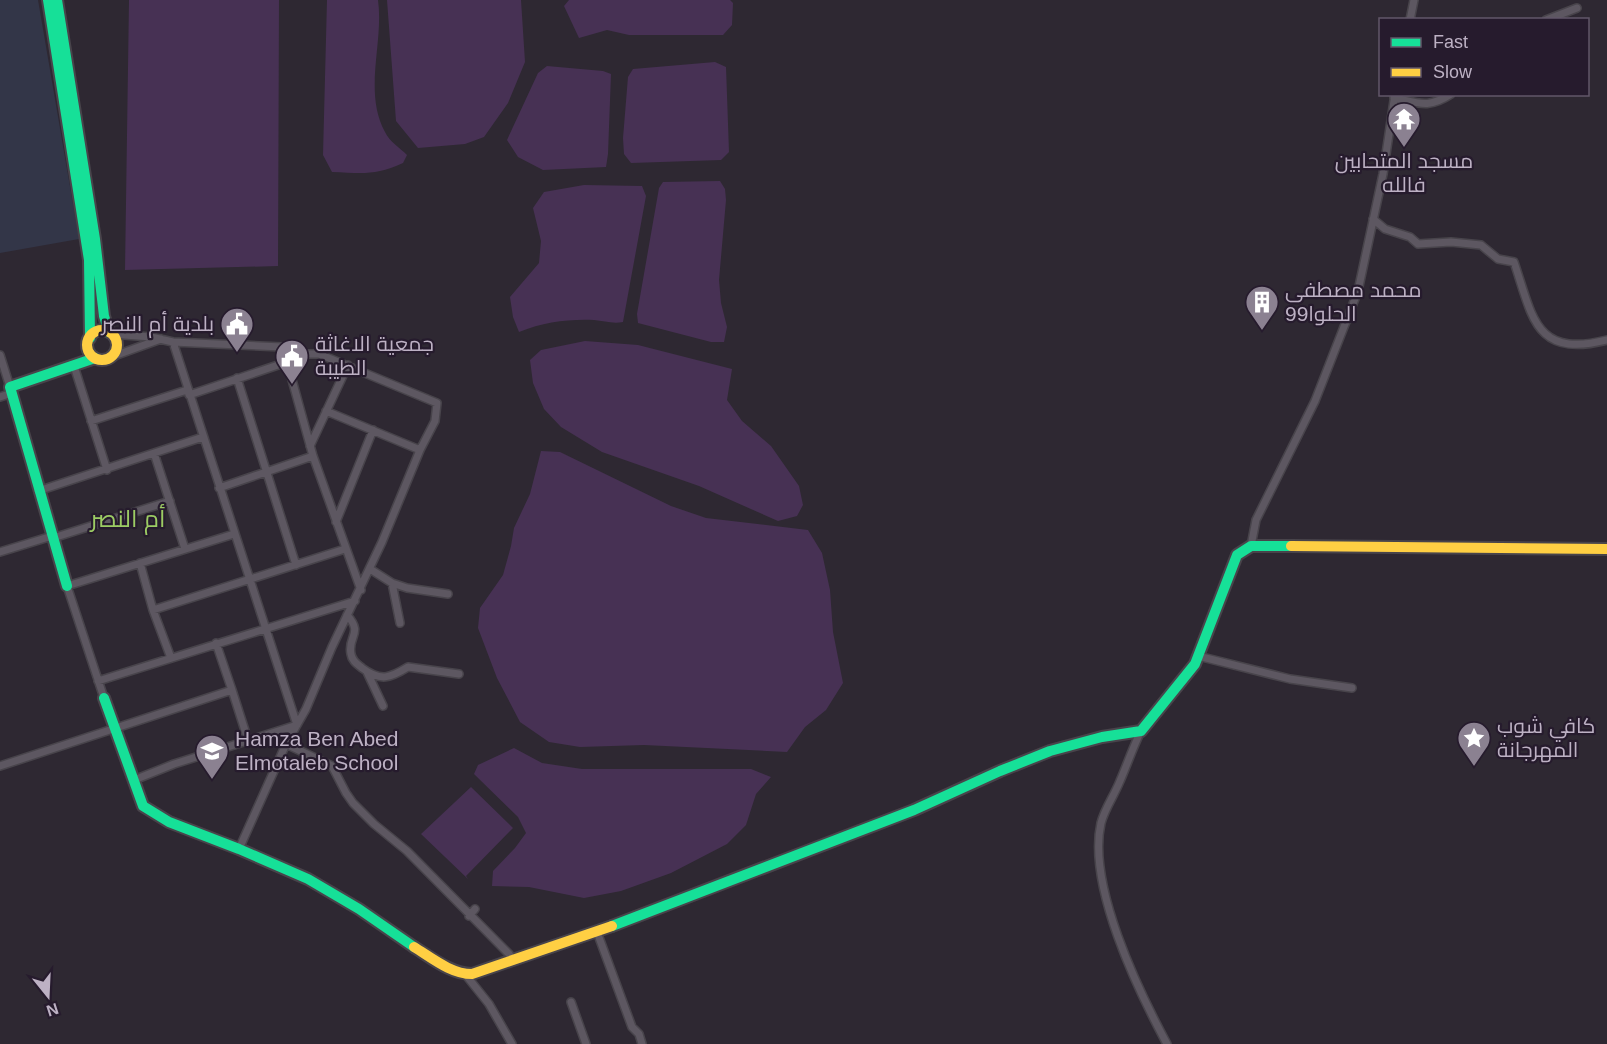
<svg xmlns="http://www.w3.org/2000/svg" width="1607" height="1044" viewBox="0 0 1607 1044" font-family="Helvetica,Cairo,sans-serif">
<rect width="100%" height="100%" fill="#2e2832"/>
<!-- green -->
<path fill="#333648" d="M0,0H38L79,239L0,253Z"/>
<!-- water -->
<path fill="#473154" d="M129,0H279L278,266L125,270Z
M327,0H378C384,43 363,91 385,132C389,141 400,148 407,155L403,163C375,176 362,173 332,172L323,155Z
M387,0H521L525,62L508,103L484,137L465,144L418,148L396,121Z
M569,0H730L733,3L732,25L723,35H629L607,30L579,38L564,6Z
M715,62L726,67L729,152L721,160L631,163L624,154L623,138L628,77L633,69Z
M547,66L603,71L611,74L608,154L606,167L543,170L518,157L507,140L538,73Z
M720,181L725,189L726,200L719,280L721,303L727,327L724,342H711L638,323L637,314L659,188L663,182Z
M584,185L642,186L646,196L623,322C613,324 604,321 594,320C568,319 544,322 519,332L513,317L510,297L539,263L541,241L533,208L544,192Z
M585,341L638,345L732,369L727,400L742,421L771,446L799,486L803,505L797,516L778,521L699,486L602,452L561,427L544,409L533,383L530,360L541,350Z
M541,451L560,452L671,506L706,518L808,530L822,553L830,590L833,632L843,683L826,710L805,727L787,752L644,745L580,747L549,742L520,722L497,678L478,628L480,608L503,575L511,546L514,528L530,494Z
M514,748L542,763L582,769H751L771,777L756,794L746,825L727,844L671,873L621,891L584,898L529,887L492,886L493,871L515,848L526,833L518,817L474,774L478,765Z
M471,787L513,828L466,876L468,879L421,834Z"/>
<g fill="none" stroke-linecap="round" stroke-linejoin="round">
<defs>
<path id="street" d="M1410,20L1414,0
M1546,20L1577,8
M1394,98C1419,103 1428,109 1451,94
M1373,219L1385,229L1410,237L1418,244L1451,242L1481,245L1498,259L1514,262C1533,318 1535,358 1607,340
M111,334L151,337L173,342L283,347L302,354H319L437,403L435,421L420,450L382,542L332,647L306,709L286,744L239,849
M283,347L313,456L361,590
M0,355L10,387
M111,357L161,339
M74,366L107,470
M237,378L296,565
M189,395L287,362
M0,397L12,393
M326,411L420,450
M91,421L187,390
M310,446L348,365
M154,453L185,549
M219,488L313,456
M38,491L203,437
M336,522L373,430
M53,538L170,501
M1251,546L1256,520L1315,401L1358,291L1383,174L1395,94
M0,552L52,536
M140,563L153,610L171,658
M370,569L392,583L407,588L448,594
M392,583L400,623
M153,610L345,549
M347,615C364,634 347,636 351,654C352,661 357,664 362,668C381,682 390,678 408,667L459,674
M216,643L232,690
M1198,656L1290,679L1352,688
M367,672L383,706
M98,681L355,601
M104,698L67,586L234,534
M1141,731C1133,747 1127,765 1120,781C1114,796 1105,808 1101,823C1087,885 1138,990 1167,1044
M286,744L332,766L346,793L353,803L374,824L407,851L509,954L513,961
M0,766L232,690L248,740
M134,780L174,764L297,725L173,342
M469,916L475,909
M597,932L632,1027L639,1034L642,1044
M465,974L489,1004L512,1044
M571,1002L586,1044"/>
<path id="fast" d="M48,0L89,260L90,338
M57,0L95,239L104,316L109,332
M67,586L10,387L95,358
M104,698L143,806L169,822L239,849L308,879L359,909L414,947
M612,926L914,810L1000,771L1050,751L1102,737L1141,731L1195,664L1237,555L1251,546H1291"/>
<path id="slow" d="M87 345a15 15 0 1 1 30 0a15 15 0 1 1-30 0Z
M1291,546L1607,549
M414,947C432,958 451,974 472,974L612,926"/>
</defs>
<!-- street casing -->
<use href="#street" stroke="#48444b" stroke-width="10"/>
<!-- fast casing -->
<use href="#fast" stroke="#48444b" stroke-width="14"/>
<!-- slow casing -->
<use href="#slow" stroke="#48444b" stroke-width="14"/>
<!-- street -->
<use href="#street" stroke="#5d5761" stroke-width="7"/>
<!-- fast -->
<use href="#fast" stroke="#16e098" stroke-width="10"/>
<!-- slow -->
<use href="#slow" stroke="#ffcf43" stroke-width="10"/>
</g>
<!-- icons -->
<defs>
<symbol id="temple-pin" viewBox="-11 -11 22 30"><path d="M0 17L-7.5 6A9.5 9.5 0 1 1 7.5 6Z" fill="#8b8191" stroke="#261b2d"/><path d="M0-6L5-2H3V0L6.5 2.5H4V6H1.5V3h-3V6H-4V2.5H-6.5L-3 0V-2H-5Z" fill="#fff"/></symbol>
<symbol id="building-pin" viewBox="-11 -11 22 30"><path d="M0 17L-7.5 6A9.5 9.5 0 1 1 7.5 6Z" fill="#8b8191" stroke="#261b2d"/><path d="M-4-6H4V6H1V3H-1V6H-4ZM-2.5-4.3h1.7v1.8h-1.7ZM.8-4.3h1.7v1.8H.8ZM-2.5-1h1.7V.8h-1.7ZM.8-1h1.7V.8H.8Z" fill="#fff"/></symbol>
<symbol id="civic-pin" viewBox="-11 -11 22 30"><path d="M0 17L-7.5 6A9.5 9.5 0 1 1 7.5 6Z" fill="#8b8191" stroke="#261b2d"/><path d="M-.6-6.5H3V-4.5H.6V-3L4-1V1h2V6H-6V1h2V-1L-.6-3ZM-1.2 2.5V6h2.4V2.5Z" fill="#fff"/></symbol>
<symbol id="sight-pin" viewBox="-11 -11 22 30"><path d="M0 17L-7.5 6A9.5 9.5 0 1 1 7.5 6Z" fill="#8b8191" stroke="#261b2d"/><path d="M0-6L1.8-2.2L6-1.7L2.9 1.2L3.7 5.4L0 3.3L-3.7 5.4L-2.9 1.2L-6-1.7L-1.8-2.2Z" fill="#fff"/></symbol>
<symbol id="school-pin" viewBox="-11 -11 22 30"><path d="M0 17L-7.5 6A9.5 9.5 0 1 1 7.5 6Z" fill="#8b8191" stroke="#261b2d"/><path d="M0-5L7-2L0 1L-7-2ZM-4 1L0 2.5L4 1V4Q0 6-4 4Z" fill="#fff"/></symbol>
</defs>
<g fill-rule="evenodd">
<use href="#temple-pin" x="1385" y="100" width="38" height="52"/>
<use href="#building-pin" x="1243" y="283" width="38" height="52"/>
<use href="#civic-pin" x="218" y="305" width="38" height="52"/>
<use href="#civic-pin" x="273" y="337" width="38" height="52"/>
<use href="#sight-pin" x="1455" y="719" width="38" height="52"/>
<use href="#school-pin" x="193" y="732" width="38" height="52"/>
</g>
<g text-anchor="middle" stroke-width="4.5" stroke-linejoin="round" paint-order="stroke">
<!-- poi labels -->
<g font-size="21" fill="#bdb1c4" stroke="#261b2d" text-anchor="start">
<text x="1404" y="168" text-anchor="middle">مسجد المتحابين<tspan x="1404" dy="24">فالله</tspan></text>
<text x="1285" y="297">محمد مصطفى<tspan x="1285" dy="24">الحلوا99</tspan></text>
<text x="214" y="331" text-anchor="end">بلدية أم النصر</text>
<text x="315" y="351">جمعية الاغاثة<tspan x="315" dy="24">الطيبة</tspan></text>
<text x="1497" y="733">كافي شوب<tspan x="1497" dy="24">المهرجانة</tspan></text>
<text x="235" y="746">Hamza Ben Abed<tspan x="235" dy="24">Elmotaleb School</tspan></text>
</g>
<!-- quarter labels -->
<g font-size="24" fill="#9ccc64" stroke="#261b2d">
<text x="128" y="527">أم النصر</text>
</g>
</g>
<!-- legend -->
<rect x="1379" y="18" width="210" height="78" fill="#261b2d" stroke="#625769" stroke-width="1.5"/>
<rect x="1391" y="38" width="30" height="9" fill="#16e098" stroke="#625769" stroke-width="1.5"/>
<text x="1433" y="48" font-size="18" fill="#bdb1c4">Fast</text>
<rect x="1391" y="68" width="30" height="9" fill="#ffcf43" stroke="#625769" stroke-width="1.5"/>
<text x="1433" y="78" font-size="18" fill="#bdb1c4">Slow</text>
<!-- north arrow -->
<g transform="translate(48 996) rotate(162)" stroke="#261b2d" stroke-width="4.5" paint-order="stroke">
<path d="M0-4.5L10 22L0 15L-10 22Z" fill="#bdb1c4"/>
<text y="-9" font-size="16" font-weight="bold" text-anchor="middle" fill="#bdb1c4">N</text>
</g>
</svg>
